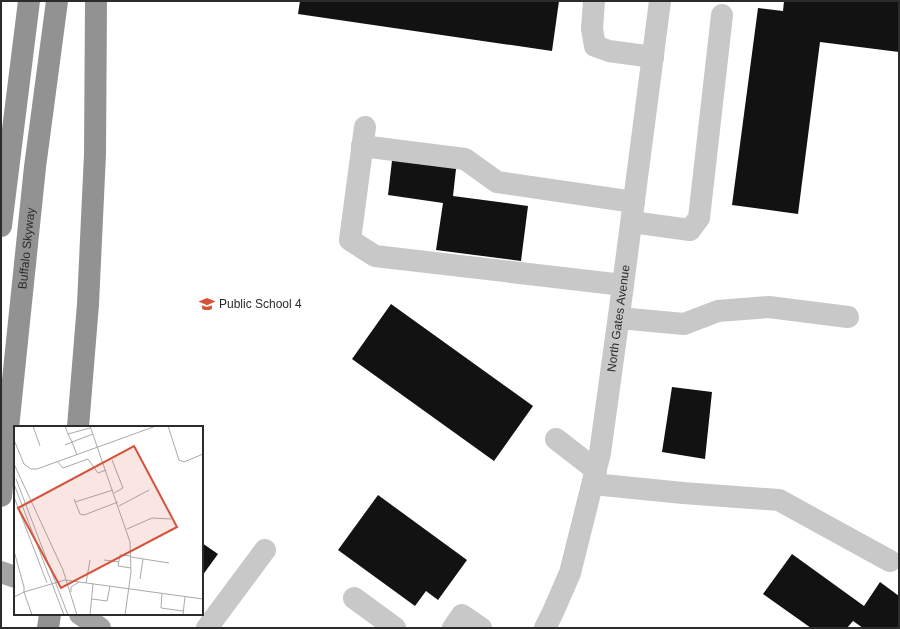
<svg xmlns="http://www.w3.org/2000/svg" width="900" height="629" viewBox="0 0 900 629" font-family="Helvetica,sans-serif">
<rect width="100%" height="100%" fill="#fff"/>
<!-- building -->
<path fill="#121212" d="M300,1H559L552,51L298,14Z
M784,1H899V52L820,42L798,214L732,205L758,8L783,11Z
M393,152L457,160L453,196L528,206L521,261L436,250L443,203L388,195Z
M391,304L533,406L494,461L352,359Z
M672,387L712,392L705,459L662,452Z
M378,495L467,560L438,600L426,591L415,606L338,550Z
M202,543L218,554L202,576Z
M792,554L864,606L880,582L899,596V628H863L853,621L847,628H811L763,594Z"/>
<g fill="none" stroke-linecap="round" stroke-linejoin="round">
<!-- minor -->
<g stroke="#c8c8c8" stroke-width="22">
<path d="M594,1L592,29L595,46L609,51L653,57"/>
<path d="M365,127L350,240L375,256L623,285"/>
<path d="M362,146L465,159L497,182L634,202"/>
<path d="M632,222L690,230L699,218L722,15"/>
<path d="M619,318L684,324L718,311L769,307L848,317"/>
<path d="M556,439L596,470"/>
<path d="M593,484L683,493L779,500L890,561"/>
<path d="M354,598L395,628"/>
<path d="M207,628L265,550"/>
<path d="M453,628L462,615L481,628"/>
<path id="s1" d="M545,628L553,612L570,573L600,453L620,308L660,1"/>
</g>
<!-- major -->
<path stroke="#a3a3a3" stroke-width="22" d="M1,572L15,577
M80,614L100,628"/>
<!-- highway -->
<g stroke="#929292" stroke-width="22">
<path d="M1,226L29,1"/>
<path d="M78,427L88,304L95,154L96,1"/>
<path id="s2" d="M1,496L35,167L57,1"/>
<path d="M48,628L50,614"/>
</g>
</g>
<!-- icons -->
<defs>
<symbol id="school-bare" viewBox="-9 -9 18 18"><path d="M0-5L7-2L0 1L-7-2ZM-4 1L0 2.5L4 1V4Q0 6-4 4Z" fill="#d5533b" stroke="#fff" stroke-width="2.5" paint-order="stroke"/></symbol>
</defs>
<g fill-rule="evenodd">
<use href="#school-bare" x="196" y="293" width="22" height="22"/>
</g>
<g text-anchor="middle" stroke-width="4" stroke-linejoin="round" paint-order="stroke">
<!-- street labels -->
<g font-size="12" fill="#2b2b2b" stroke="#fff">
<text dy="4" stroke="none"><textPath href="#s2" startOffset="249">Buffalo Skyway</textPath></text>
<text dy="4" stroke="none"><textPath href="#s1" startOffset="320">North Gates Avenue</textPath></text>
</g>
<!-- poi labels -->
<g font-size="12" fill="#2b2b2b" stroke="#fff" text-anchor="start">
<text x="219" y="308">Public School 4</text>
</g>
</g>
<!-- overview -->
<g transform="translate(14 426)">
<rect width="189" height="189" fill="#fff"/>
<path fill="none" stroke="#aaa" stroke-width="1" d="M19,0L26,20M51,0L54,8L76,2M76,0L116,116L117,146L111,189M154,0L165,34L170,36L189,28M0,14L10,38L17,43H23L142,0M51,19L58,16L54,8M63,29L58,16L79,8M98,34L109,62L100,67M44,36L49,42L74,33L84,47L92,44M0,38L49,144L63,189M2,53L54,189M0,58L50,189M0,71L33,157M60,73L66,88L70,89L104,76M61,76L99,64M105,80L135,64M113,103L138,92L157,93M0,125L10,161V166L0,171M117,131L155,137M90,134L105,136M117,142L104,140L106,129L117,130M126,153L129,133M72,157L76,134M10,166L51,154L189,173M10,166L18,189M57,166V161L65,156M148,167L147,182L169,185M78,173L93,175L96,160M76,189L79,158M169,189L171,170"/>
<path fill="#d5533b" fill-opacity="0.15" stroke="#d5533b" stroke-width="2" d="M120,20L163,101L47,162L4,82Z"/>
<rect width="189" height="189" fill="none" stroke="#2b2b2b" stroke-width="2"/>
</g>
<!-- border -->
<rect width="900" height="629" fill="none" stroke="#2b2b2b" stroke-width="4"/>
</svg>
